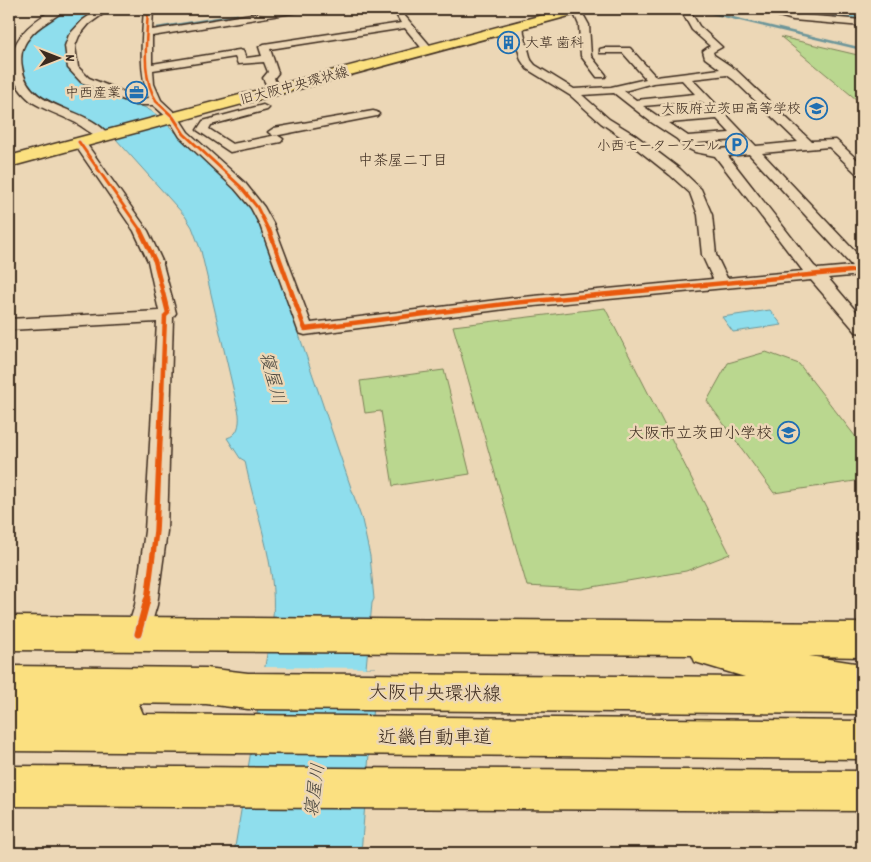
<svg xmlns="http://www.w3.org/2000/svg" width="871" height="862" viewBox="0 0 871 862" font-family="Dekko,'Klee One',sans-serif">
<rect width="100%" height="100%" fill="#ecd7b6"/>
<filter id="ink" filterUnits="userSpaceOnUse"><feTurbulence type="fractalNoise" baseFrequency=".02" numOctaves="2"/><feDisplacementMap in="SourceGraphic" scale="10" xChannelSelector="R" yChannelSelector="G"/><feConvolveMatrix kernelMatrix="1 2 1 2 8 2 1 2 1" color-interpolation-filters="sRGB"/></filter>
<g filter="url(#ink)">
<!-- green -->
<path fill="#bad78f" stroke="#7a8056" d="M781,37L862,56V104Z
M605,308L730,554L686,571L581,589L527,586L453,326Z
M766,352L799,364L862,445V480L774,493L707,401L728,363Z
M444,370L470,474L393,486L381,411L365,413L360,381Z"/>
<!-- water -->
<path fill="#8fdeed" stroke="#6d969a" d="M63,9H102L80,24L69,68C79,87 126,99 146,108C161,116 174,131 186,143C208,163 235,183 251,208C262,225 268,245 275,264L362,520L370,556L374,599L372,603L366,668H376L361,853H234L273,618C277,563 255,513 245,461L240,458L227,438C238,435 240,425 239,414L201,251L192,227L185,216L115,138L31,93L18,65L26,37Z
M791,9H831L862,13V19Z
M770,310L782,325L733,332L722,317Z"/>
<!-- pier -->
<path fill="#ecd7b6" d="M263,667L379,668L375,706L257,704Z"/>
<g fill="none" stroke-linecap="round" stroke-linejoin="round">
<!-- stream -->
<path stroke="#6d969a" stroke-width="2.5" d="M695,9L862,49
M157,28L237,15"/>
<defs>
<path id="street" d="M9,9H20L9,15Z
M54,9H65C54,20 38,25 29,38C22,46 20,57 22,67C28,111 85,105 109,135L107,138C97,140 83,126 74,122C60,115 45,110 32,102C22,94 14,83 12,71C8,40 30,23 54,9Z
M99,9H110L89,24L79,36L75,46L78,67L89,78L141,99L149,98C138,71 142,38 144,9H153L152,30L283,9H303L298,12L152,36V64L239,50L243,51L246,58L262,56L259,47L264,44L401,23L393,9H401L404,15L433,49L428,52L424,51L405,28L270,49L278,73L274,78L279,90L274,93L270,92L263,78L268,72L264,62L238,64L235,57L153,70L154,84L161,100L177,115L188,132L245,183L264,207L274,225L311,323L513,298L713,279L702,255L698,215L690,193L670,175L627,141L601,123L571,96L527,69L521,60L514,34L517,22H523L524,34L531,60L535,65L574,89L611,87L646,79L623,53H600V49L604,48H630L656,77L720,69L705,58L703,51L710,46L692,30L682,12L675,9H689L699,26L722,47L713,52L714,55L735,69L811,141L836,140L862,164V175L857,174L829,147L762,153L862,259V275L828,278L862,318V333L856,332L811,280L513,308L305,335L299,333L260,225L251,208L235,189L180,137L169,119L153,105H136L81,82L68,68L65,46L69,35L83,20ZM727,75L734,80L798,142L756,146L692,79ZM682,80L695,94L636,100L624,91L653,83ZM614,93L651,122L677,139L683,146L695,152L715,156L803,271L727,278L716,255L712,215L701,189L680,169L635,135L609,119L582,95ZM701,101L712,112L659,117L643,106ZM717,119L730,133L688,136L669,123ZM737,140L743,147L719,149L696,143ZM749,154L852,266L818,269L814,266L728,156Z
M572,9H580L589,25L591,56L606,75L605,77H597L581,56L579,25Z
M754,9H769L793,14L862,20V26L793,20Z
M263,105L269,108L267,110L211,125L209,129L232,144L277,135L283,139L281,142L230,152L197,130L203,121Z
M373,111L377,112L379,114L377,116L274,136L268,132L274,128Z
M79,138L83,139L148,231L162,261L176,313L173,317L167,531L157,605L146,642L138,645L130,642L126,634L135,605L145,531L157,322L9,330V319L159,311L148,261L134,231L73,142Z"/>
<path id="primary" d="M565,9H586L584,12L9,167V156Z
M9,616L862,623V657L809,656L855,663L862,666V714L248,709L206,704L9,702V666L206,668L248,673L745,677L695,662L692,655L9,650Z"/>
<path id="highway" d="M9,691L125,696L138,702L143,714L862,721V759L9,751Z
M9,766L862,771V811L9,806Z"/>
</defs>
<!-- street casing -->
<use href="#street" stroke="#3b2a1e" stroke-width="3"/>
<!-- primary casing -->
<use href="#primary" stroke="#3b2a1e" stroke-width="3"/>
<!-- highway casing -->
<use href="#highway" stroke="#3b2a1e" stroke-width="3"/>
<!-- street -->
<use href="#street" fill="#ecd7b6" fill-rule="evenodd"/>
<!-- primary -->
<use href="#primary" fill="#fbe080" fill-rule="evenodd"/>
<!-- highway -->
<use href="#highway" fill="#fbe080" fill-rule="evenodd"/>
<defs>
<path id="cycleway-far4" d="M148,9C147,38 140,77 157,102"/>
<path id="cycleway-far3" d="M156,101L173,117L184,134L240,186L257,207L269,231
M79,142L141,231"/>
<path id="cycleway-far2" d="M140,230L155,261L168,313L165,316L162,394
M269,230L305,329L513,303L862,270"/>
<path id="cycleway-far1" d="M147,601L156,531L162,393"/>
<path id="cycleway" d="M138,634L147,600"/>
</defs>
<!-- cycleway-far4 casing -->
<use href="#cycleway-far4" stroke="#ecd7b6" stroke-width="4.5"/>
<!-- cycleway-far3 casing -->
<use href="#cycleway-far3" stroke="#ecd7b6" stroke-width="5"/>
<!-- cycleway-far2 casing -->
<use href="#cycleway-far2" stroke="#ecd7b6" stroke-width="7"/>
<!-- cycleway-far1 casing -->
<use href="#cycleway-far1" stroke="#ecd7b6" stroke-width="9"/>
<!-- cycleway casing -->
<use href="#cycleway" stroke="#ecd7b6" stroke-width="10"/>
<!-- cycleway-far4 -->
<use href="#cycleway-far4" stroke="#e8590c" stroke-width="2.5"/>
<!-- cycleway-far3 -->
<use href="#cycleway-far3" stroke="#e8590c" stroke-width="3"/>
<!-- cycleway-far2 -->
<use href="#cycleway-far2" stroke="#e8590c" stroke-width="4.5"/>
<!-- cycleway-far1 -->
<use href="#cycleway-far1" stroke="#e8590c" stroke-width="5.5"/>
<!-- cycleway -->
<use href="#cycleway" stroke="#e8590c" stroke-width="7"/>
</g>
</g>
<!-- icons -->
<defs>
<symbol id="building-ring" viewBox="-11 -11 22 22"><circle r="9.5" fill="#ecd7b6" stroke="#1f6fb2" stroke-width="1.5"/><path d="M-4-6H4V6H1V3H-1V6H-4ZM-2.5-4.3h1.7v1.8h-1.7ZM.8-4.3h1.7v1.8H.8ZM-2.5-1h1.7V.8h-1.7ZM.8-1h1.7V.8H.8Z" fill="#1f6fb2"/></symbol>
<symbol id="office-ring" viewBox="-11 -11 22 22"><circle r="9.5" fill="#ecd7b6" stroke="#1f6fb2" stroke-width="1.5"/><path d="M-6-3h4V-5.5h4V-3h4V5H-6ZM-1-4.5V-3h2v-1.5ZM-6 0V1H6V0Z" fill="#1f6fb2"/></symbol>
<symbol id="school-ring" viewBox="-11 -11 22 22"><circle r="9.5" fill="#ecd7b6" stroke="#1f6fb2" stroke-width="1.5"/><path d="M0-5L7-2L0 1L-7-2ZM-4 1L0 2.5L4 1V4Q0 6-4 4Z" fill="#1f6fb2"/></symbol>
<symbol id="parking-ring" viewBox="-11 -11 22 22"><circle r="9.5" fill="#ecd7b6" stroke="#1f6fb2" stroke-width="1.5"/><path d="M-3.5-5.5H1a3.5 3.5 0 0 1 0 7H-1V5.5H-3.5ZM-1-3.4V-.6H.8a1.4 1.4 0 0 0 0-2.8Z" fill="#1f6fb2"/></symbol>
</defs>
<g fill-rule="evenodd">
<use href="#building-ring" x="496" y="30" width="25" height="25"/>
<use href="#office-ring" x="124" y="80" width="25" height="25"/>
<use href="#school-ring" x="804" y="96" width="25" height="25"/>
<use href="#parking-ring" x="724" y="132" width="25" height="25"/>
<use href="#school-ring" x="776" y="420" width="25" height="25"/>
</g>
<g text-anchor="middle" stroke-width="5" stroke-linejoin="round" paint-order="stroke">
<!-- far-poi labels -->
<g font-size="14" fill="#3b2a1e" stroke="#ecd7b6" text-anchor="end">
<text x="525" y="47" text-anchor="start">大草 歯科</text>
<text x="121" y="97">中西産業</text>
<text x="801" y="113">大阪府立茨田高等学校</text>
<text x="720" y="150">小西モータープール</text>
</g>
<!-- far-street labels -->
<g font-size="14" fill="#3b2a1e" stroke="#ecd7b6">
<text transform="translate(294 85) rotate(-15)" y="5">旧大阪中央環状線</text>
</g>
<!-- far-neighbourhood labels -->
<g font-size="15" fill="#3b2a1e" stroke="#ecd7b6">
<text x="403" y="165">中茶屋二丁目</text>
</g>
<!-- poi labels -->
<g font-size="16" fill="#3b2a1e" stroke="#ecd7b6" text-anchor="end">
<text x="772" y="438">大阪市立茨田小学校</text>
</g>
<!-- water labels -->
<g font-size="18" font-style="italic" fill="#48453d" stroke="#ecd7b6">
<text transform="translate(273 378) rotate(75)" y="6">寝屋川</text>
<text transform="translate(314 790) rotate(-82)" y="6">寝屋川</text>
</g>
<!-- near-street labels -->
<g font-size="19" fill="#3b2a1e" stroke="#ecd7b6">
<text transform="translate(435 692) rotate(1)" y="7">大阪中央環状線</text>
<text x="435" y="743">近畿自動車道</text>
</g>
</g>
<!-- margin -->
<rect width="871" height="862" fill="none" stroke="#ecd7b6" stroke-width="30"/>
<rect x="15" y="15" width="841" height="832" fill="none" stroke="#3b2a1e" stroke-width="2" filter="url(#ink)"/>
<!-- north arrow -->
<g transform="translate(58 58) rotate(90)" stroke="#ecd7b6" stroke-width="4" paint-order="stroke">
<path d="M0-4L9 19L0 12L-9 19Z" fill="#3b2a1e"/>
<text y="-8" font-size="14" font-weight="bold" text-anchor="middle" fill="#3b2a1e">N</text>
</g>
</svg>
